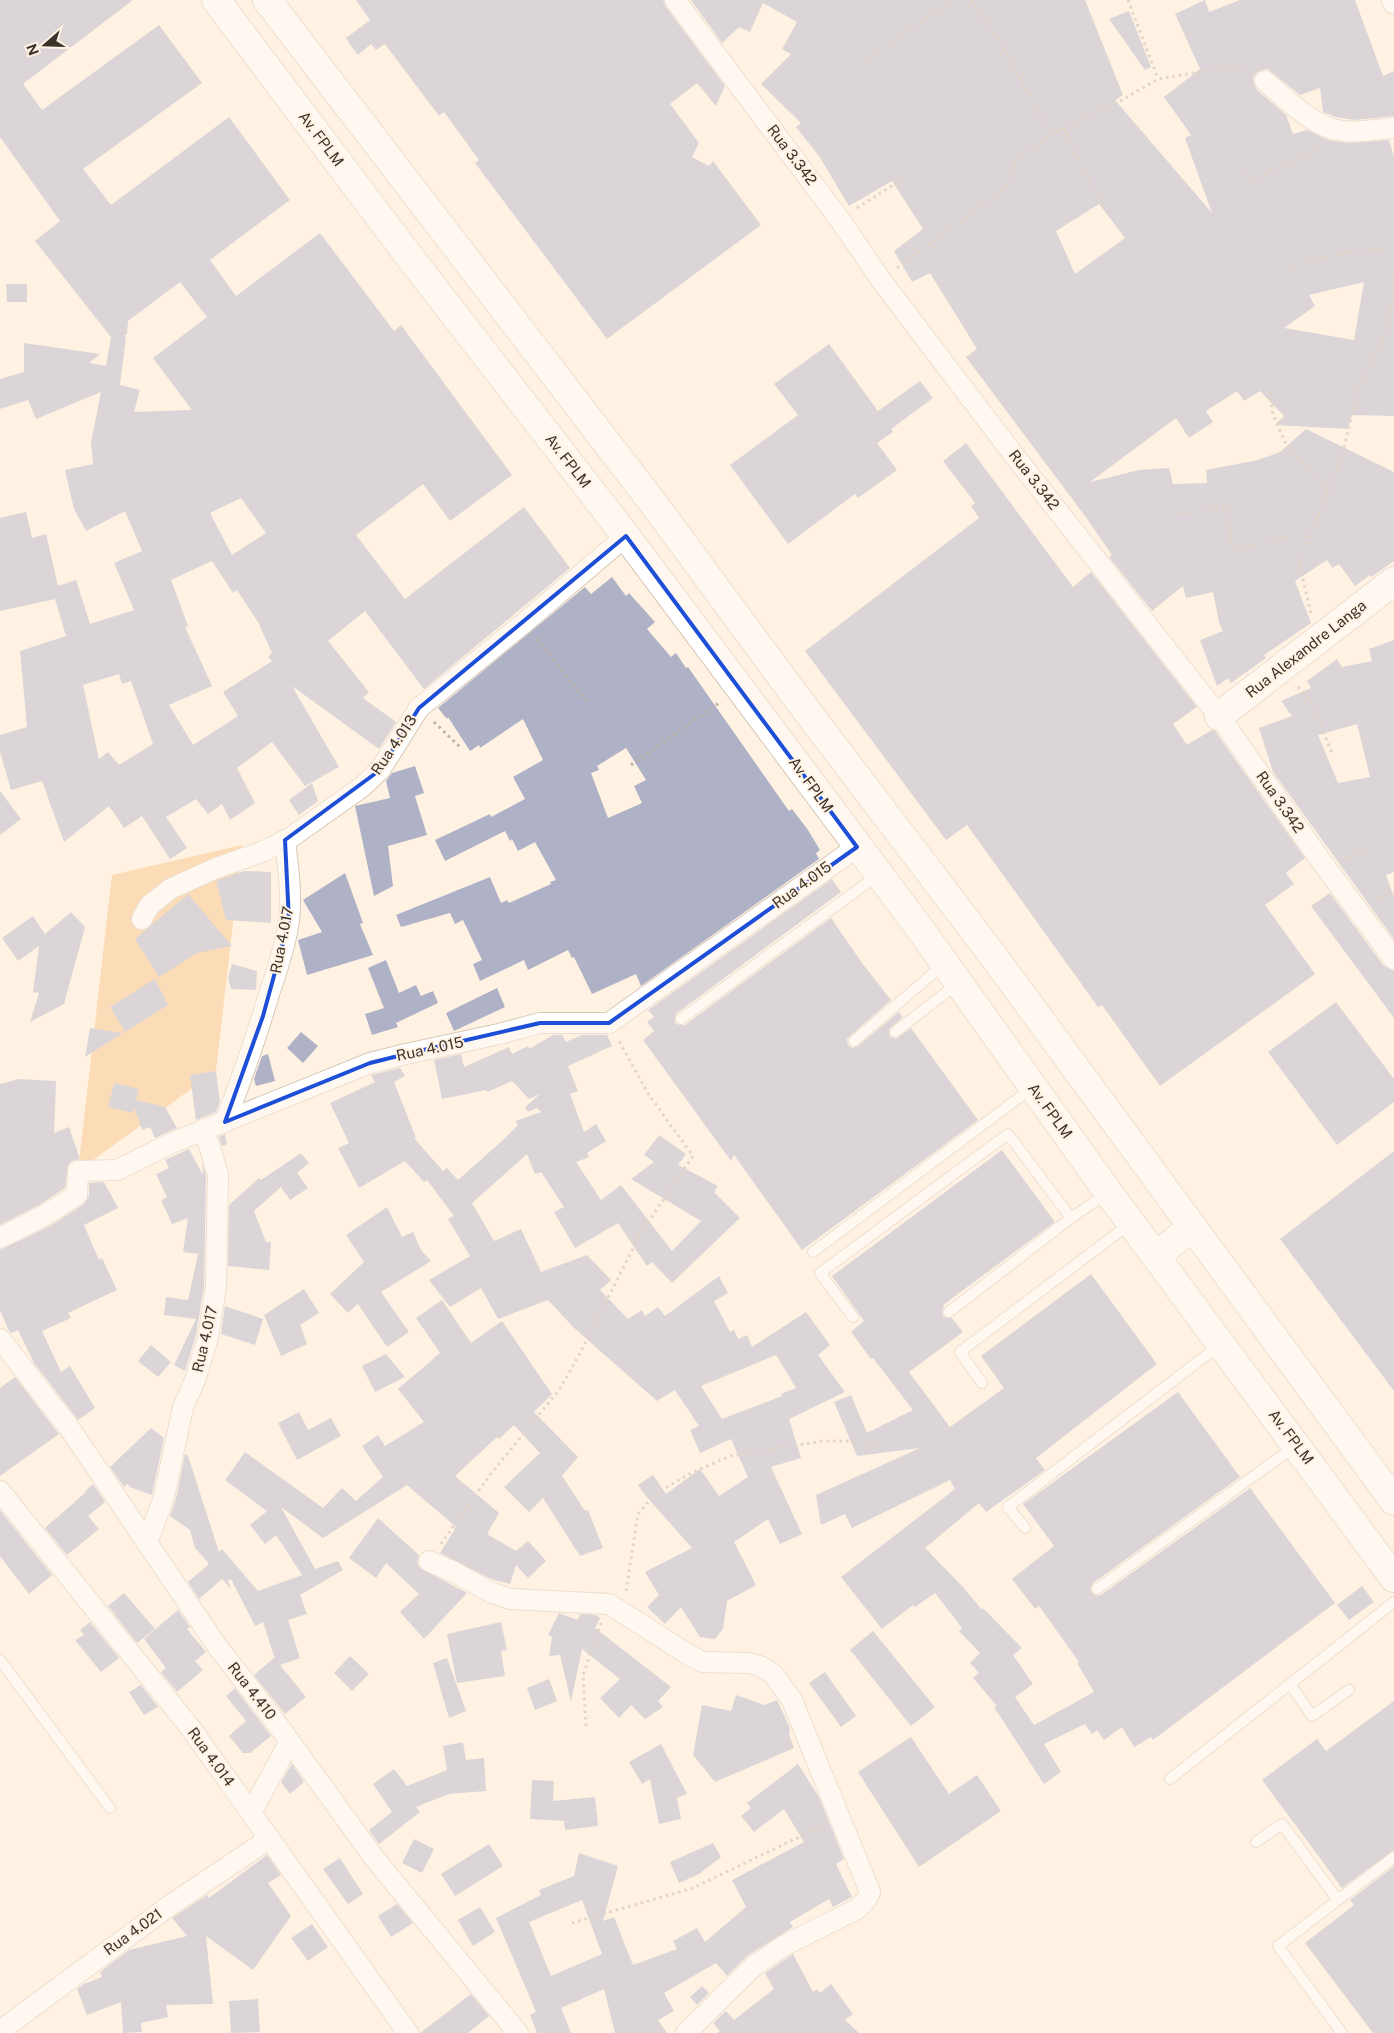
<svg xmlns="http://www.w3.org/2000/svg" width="1394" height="2033" viewBox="0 0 1394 2033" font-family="'Public Sans',sans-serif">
<rect width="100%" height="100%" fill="#fff2e3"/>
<!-- green -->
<path fill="#f6c080" d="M242,845L216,1071L78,1171L112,875Z"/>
<!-- building -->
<path fill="#afb2c7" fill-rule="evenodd" d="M0,0H133L23,84L42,110L159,25L202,83L83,169L111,205L229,117L290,200L210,260L236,296L320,233L394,331L401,325L512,475L450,521L423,484L356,535L405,599L524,507L570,568L424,689L365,611L328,641L369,692L363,698L396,722L379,749L292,686L339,767L305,786L272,742L237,768L255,803L230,820L222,804L208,814L196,799L166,817L187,848L170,859L142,816L124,828L109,806L64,842L42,781L11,790L0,752V735L27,727L20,651L66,636L55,599L0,611V518L26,512L32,538L46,534L58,586L76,580L90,624L134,610L114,563L142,551L125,511L86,531L74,509L65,470L93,464L91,443L101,392L36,419L28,400L0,409V379L24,372V343L100,354L89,363L106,366L111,337L35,241L60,221L0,137ZM180,282L207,317L153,358L192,410L134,412L140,390L120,385L126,337L124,336L127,334L128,321ZM241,498L266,533L232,555L210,513ZM212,561L233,593L237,590L258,622L272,653L268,657L272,661L223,692L238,716L193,745L169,705L212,686L185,627L188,626L171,580ZM119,674L122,684L131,681L153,744L119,765L108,752L99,759L83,685Z
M356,0H663L666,7L725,86L716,106L697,83L670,104L699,143L692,157L709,166L713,161L761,225L607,339L475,163L479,160L444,112L439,116L385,44L376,50L371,44L358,55L351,46L346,38L370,20Z
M691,0H1085L1123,95L1115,100L1212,213L1185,138L1191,135L1164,97L1200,69L1175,14L1205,0L1209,12L1240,0H1355L1383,76L1394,71V116L1355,120L1335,117L1323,112L1320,88L1300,95L1268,69L1262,70L1256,73L1253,78L1254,84L1257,90L1286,115L1293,134L1307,130L1328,140L1348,143L1389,140L1394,157V416L1352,415L1348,429L1275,425L1284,416L1260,391L1244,401L1237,391L1206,411L1213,422L1189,438L1176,418L1090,482L1139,470L1169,468L1173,484L1207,483L1206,470L1258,460L1280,452L1306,429L1394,472V561L1371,577L1370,575L1355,586L1339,564L1332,568L1327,560L1295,581L1311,623L1264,655L1266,658L1231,683L1228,678L1217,686L1200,640L1223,631L1219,622L1213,592L1186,598L1183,586L1152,611L1109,557L1112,555L1085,516L966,357L977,349L930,273L912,282L894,251L923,229L892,181L849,206L819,156L796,127L801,123L761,84L791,54L782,49L797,22L763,3L750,32L739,27L722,43ZM1099,204L1125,238L1075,274L1056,231ZM1364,282L1354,340L1284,328L1315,306L1309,295Z
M1129,11L1151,67L1145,70L1109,19Z
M6,284H27V302H7Z
M829,344L878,411L920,381L933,398L891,429L893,432L877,443L897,470L858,498L855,494L788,544L730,465L798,415L774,384Z
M966,443L1073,587L1091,572L1197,707L1173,724L1187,745L1212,730L1215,731L1305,858L1286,873L1294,884L1265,905L1315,974L1160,1086L1102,1005L1098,1007L967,825L946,840L805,651L979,518L971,506L975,503L943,461Z
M612,577L626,596L629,593L655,622L647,629L671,657L676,653L686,668L688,667L789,811L792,809L808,830L820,850L816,853L819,859L641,986L636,974L592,994L574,957L572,958L568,950L528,970L524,960L480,981L473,964L482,960L463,920L455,924L450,913L401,927L396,915L490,877L501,903L507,900L509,903L551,884L550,882L556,880L535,842L518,851L512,839L510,841L505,831L445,861L435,840L490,814L491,817L525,799L513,777L543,760L523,719L480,748L479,745L470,751L448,717L447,719L438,708L585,587L591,594ZM626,748L646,780L634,786L642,803L608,818L591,773L599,770L597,766Z
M1394,640V872L1386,875L1394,897V939L1273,772L1259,728L1292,716L1281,701L1311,688L1307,681L1337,659L1342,667L1372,661L1369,649ZM1357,724L1370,777L1338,783L1318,735Z
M415,766L424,793L415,796L427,835L388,846L393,886L374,896L355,806L390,798L386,781L392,773Z
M312,783L318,801L299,815L289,800Z
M0,791L21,819L0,835Z
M244,871L271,872V923L226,920L216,881Z
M345,873L363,923L360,924L373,955L307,975L298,940L322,932L303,900Z
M832,879L841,892L677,1013L675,1017V1023L679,1025H685L831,918L862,963L891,1000L850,1036L847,1039L848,1045L852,1048L858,1046L899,1012L903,1017L889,1029V1036L896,1039L911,1028L978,1120L802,1250L734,1155L731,1161L643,1040L654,1031L647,1022L654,1017L648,1010Z
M1330,893L1384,966L1394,971V1018L1311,906Z
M188,894L232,946L197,953L159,977L135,939Z
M71,912L85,927L64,1004L30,1022L39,993L33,992L39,946L18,961L2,938L33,916L45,934Z
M386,960L399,993L416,985L421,996L433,991L438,1003L396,1023L398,1027L372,1035L365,1014L384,1008L368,968Z
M232,964L257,971L256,990L231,989L228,978Z
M155,979L168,1005L125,1032L110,1007Z
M497,988L505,1007L454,1031L446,1013Z
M1336,1002L1394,1079V1102L1337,1145L1268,1052Z
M90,1028L123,1033L85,1057Z
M301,1032L318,1046L303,1063L287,1048Z
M553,1035H562L566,1042L582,1035H607L612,1046L568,1066L578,1091L570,1094L584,1132L596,1124L606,1141L587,1153L589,1157L576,1162L601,1200L621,1185L672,1251L701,1221L631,1179L654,1162L644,1155L659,1135L686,1154L678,1165L718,1186L714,1192L740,1218L672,1283L652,1262L647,1266L618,1223L575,1248L554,1212L564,1207L541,1172L535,1174L527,1154L472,1203L494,1241L521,1229L541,1272L587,1255L611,1280L600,1290L628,1319L642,1310L645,1316L658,1307L665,1316L719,1276L728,1293L714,1301L730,1332L734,1330L738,1339L747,1335L752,1347L806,1312L830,1345L818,1355L845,1392L789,1419L801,1458L771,1467L802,1534L780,1544L768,1519L734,1542L756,1585L727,1601L723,1629L715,1639L700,1637L681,1607L665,1624L647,1607L659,1595L645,1572L692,1548L645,1495L638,1485L653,1475L666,1494L700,1469L719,1496L748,1477L731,1439L700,1453L690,1430L699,1426L675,1390L657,1401L573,1327L548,1300L498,1319L481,1288L450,1307L429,1280L470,1256L448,1219L454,1216L427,1180L424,1182L405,1161L359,1188L338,1148L349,1143L330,1103L375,1082L371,1075L400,1068L405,1076L394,1082L416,1138H414L443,1171L447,1168L458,1180L503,1140L518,1125L516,1121L541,1112L537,1108L528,1112L525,1107L540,1094L529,1099L512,1081L487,1092L486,1090L442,1099L434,1060L461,1054L464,1067L509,1047L512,1054L528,1046L529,1049ZM776,1355L796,1388L781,1394L782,1396L722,1419L701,1386Z
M268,1054L275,1081L256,1086L254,1079L262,1056Z
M216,1071L220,1101L216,1112L196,1120L190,1075Z
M19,1079L56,1081L54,1133L69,1127L80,1159L72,1161L68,1165L65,1188L39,1205L0,1225V1084Z
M114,1083L139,1089L136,1100L165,1107L177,1128L155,1138L150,1127L142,1130L134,1107L133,1113L108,1107Z
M225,1134L227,1144L222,1146L219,1137Z
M189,1149L203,1175L202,1161L206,1176L204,1286L196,1335L185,1371L174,1365L196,1319L164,1315L166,1297L188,1300L198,1254L183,1252L188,1218L172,1224L161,1200L167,1197L156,1174L169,1168L165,1160Z
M1002,1150L1055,1222L943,1305L944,1307L942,1312L943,1316L947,1318H952L963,1332L909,1372L950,1427L1004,1388L981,1356L1091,1274L1157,1364L1036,1458L1045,1470L986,1512L979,1503L925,1548L963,1587L982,1610L983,1608L1022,1648L1013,1655L1033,1684L1015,1697L1034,1725L1094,1692L1077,1663L1079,1662L1039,1606L1035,1609L1012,1579L1054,1546L1023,1504L1178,1392L1240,1477L1093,1583L1090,1589L1092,1593L1097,1596L1101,1595L1250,1488L1335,1603L1153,1740L1151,1737L1134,1747L1122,1727L1104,1740L1097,1730L1092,1734L1085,1724L1044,1744L1061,1772L1044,1784L994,1707L997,1706L973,1678L979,1673L970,1663L980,1653L959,1631L962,1628L935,1593L915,1607L913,1605L882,1629L841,1577L955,1489L950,1480L852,1528L845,1514L821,1525L816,1495L920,1448L857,1456L834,1402L851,1395L867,1433L913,1410L873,1358L871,1359L851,1332L864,1321L832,1276Z
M1394,1151V1391L1280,1239Z
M301,1153L309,1163L297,1173L308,1188L290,1200L281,1187L254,1211L266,1242H271L269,1270L228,1266L229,1205L259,1178L261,1180Z
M104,1182L118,1208L84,1225L99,1260L102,1258L117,1290L68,1313L71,1318L42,1331L61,1372L70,1366L95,1408L78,1420L34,1363L18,1330L11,1333L9,1331L0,1310V1250L50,1226L83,1205L89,1196V1183Z
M387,1207L402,1237L413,1232L421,1250L431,1261L381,1292L409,1332L387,1347L358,1304L348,1313L330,1294L364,1262L346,1235Z
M304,1289L319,1313L300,1325L307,1344L281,1356L264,1315Z
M442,1300L471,1343L502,1321L552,1394L534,1412L578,1457L562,1476L585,1511L588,1510L603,1548L580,1556L543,1498L529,1512L504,1487L540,1453L514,1425L499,1439L497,1437L455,1476L499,1513L487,1534L516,1551L528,1541L546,1561L528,1578L516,1565L510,1584L491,1579L440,1553L456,1527L407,1485L323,1538L281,1507L315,1569L338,1561L343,1570L300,1595L307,1614L288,1620L300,1658L280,1665L306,1697L285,1714L254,1675L274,1658L275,1659L263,1622L255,1626L231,1579L228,1581L231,1589L222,1579L199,1599L188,1582L209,1564L195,1548L190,1530L170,1516L176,1499L185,1454L188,1456L219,1552L222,1549L258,1591L302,1575L276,1535L265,1544L250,1525L267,1511L225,1480L245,1452L323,1508L342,1488L356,1501L383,1477L362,1446L378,1435L385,1446L424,1422L398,1389L440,1353L416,1318Z
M225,1306L263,1319L255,1345L221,1334Z
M151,1345L171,1362L158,1377L138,1361Z
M386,1354L405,1377L375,1392L362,1366Z
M15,1377L59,1434L0,1476V1388Z
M299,1412L308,1430L331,1418L341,1436L297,1460L278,1423Z
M151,1428L164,1438L152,1495L130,1487L128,1484L124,1487L110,1467Z
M93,1484L105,1502L88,1516L99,1529L67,1555L45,1528L86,1492L85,1491Z
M0,1510L52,1575L29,1594L0,1556Z
M378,1518L419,1555L417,1562L420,1568L467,1593L424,1639L400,1612L419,1594L386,1563L376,1578L349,1558Z
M1362,1586L1374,1602L1349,1620L1337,1605Z
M124,1593L155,1629L137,1643L108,1606Z
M178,1610L190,1627L187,1629L206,1652L195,1661L203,1670L177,1692L161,1672L166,1668L144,1639Z
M559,1613L577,1620L581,1614L596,1615L600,1618L595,1628L671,1687L658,1701L663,1707L645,1719L631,1705L619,1718L600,1698L620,1679L582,1649L571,1702L560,1655L549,1656L552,1637L548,1635Z
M90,1622L119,1658L101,1672L75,1640L84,1635L80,1630Z
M501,1622L507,1650L501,1651L505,1676L457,1683L447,1634Z
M873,1631L935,1707L911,1726L850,1650Z
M350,1656L369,1674L352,1691L334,1673Z
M447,1658L466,1711L449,1718L433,1663Z
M825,1672L856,1716L841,1727L809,1683Z
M549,1679L557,1701L535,1710L527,1688Z
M141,1685L158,1707L144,1715L129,1692Z
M235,1688L271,1736L250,1753H243L229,1736L246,1721L226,1696Z
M736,1695L765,1705L777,1700L790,1728L789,1734L794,1748L715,1782L693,1755L702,1705L731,1711Z
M1394,1701V1850L1342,1888L1262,1780L1317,1739L1326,1751Z
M911,1737L949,1794L977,1775L1001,1811L919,1867L858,1772Z
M463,1742L466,1760L484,1758L486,1791L449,1794L416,1807L420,1812L379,1844L369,1830L392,1812L373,1784L394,1769L407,1786L447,1770L443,1746Z
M661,1744L687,1794L677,1798L681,1819L659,1824L650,1779L642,1784L629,1762Z
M292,1764L304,1782L290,1794L281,1782Z
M798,1764L819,1797L844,1859L836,1864L852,1897L833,1907L829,1899L790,1922L793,1927L747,1956L727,1976L716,1963L664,1993L674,2011L658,2020L667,2033H615L604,1989L561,2008L571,2033H537L530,2015L536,2012L496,1918L541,1895L539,1890L574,1876L579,1853L618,1866L603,1921L614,1917L633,1965L677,1949L673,1941L697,1928L705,1942L746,1907L732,1880L804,1842L784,1809L754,1832L741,1816L751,1808L747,1803ZM582,1900L602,1954L551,1976L529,1922Z
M532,1780L554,1781L553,1801L595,1797L598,1826L565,1830L564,1821L530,1819Z
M414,1839L434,1849L422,1873L402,1863Z
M713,1843L721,1857L699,1874L679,1883L670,1862Z
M489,1844L503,1866L455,1896L441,1874Z
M267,1855L281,1875L268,1883L291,1916L253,1970L206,1936L213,2004L166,2005L168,2017L141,2023L142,2032L123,2033L121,2002L87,2015L77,1989L84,1984L102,1977L100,1972L129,1950L187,1936L172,1918L207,1895L209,1898Z
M340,1858L363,1894L348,1904L323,1869Z
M1394,1866V2033H1373L1305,1943L1354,1905L1350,1900Z
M397,1904L413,1923L391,1937L378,1916Z
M480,1907L495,1932L473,1946L458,1920Z
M312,1924L328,1947L308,1961L291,1938Z
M793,1954L813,1992L817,1989L820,1993L831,1984L853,2014L845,2020L859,2033H717L720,2031L713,2023L726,2011L734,2020L774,1989L765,1973Z
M702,1986L709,1993L697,2005L690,1997Z
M471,1994L489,2016L468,2033H420Z
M258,1999L260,2032L231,2033L229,2001Z"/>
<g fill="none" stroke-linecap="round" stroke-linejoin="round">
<defs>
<path id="lane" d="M681,1019L878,875
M895,1032L957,984
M854,1041L943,965
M813,1252L1032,1088
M949,1312L1071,1218L1107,1193
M853,1317L820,1273L1008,1134L1071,1218
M982,1383L960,1352L1131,1223
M1025,1528L1008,1507L1221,1344
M1097,1589L1294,1447
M0,1660L110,1808
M1349,1690L1312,1716L1290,1684L1394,1602
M1170,1779L1290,1684
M1256,1842L1282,1824L1337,1899
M1342,2033L1278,1946L1394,1857"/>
<path id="street" d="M675,0L840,220L881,280L1013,454L1219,716L1324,865L1394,959
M1392,0L1394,4
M1265,81C1287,99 1313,128 1343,131C1359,133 1378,129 1394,128
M142,919L149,906L170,889L214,869L264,851L290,838L362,787L380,770L419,708L524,623L626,536
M225,1122C242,1078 257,1035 270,991C278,968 286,944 289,920C292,893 288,867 285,840
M0,1238L45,1215L77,1195L78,1171L117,1170L174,1142L370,1063L406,1054L499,1034L540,1023H609L857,847
M0,1339L68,1426L217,1646L272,1717L375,1859L518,2033
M0,1491L189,1726L408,2033
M147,1543L164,1497L183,1407L195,1380L208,1338L216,1287L218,1174L204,1129
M429,1561L456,1573L492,1593L510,1599L609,1604L689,1655L703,1662L750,1663L762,1667L773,1674L792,1700L870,1892L866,1900L857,1909L785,1945L754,1966L686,2033
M251,1813L290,1741
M0,2031L169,1906L269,1839"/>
<path id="secondary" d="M216,0L412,260L626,536L923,933L1108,1192L1394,1578
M267,0L656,507L803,706L991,953L1394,1501
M1219,716L1394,581
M1156,1256L1192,1227"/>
</defs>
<!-- lane casing -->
<use href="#lane" stroke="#d8c8b6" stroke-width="12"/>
<!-- street casing -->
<use href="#street" stroke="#d8c8b6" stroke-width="22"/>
<!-- secondary casing -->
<use href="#secondary" stroke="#d8c8b6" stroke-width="30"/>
<!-- path -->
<path stroke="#bcb1a5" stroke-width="3" stroke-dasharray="2.5 4" stroke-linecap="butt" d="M971,0L1004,48L1038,113L1051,135L1064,128
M1128,0L1158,79
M866,60L953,0
M1246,171L1251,181L1323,147
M1103,206L1088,180L1064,128L1115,104L1158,79L1205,71L1240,68L1246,71
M857,208L915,171
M897,268L1002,190L1011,177L1016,160L1051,135
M1287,269C1322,256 1357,249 1394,248
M1269,392L1273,414L1285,442L1329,490
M1177,513L1195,512L1226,506L1232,551C1258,545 1283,534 1310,537
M1311,613L1299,563L1342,456L1359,385L1382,342L1390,311L1394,278
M537,639L590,705
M1298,687L1311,701L1332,753
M434,722L461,748
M631,765L719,703
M1344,858L1365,851
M1375,900L1394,893
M441,1544L490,1475L559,1390L578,1357L641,1233L693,1156L649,1095L619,1041
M626,1591L638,1514L655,1494L691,1473L730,1456L823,1441H860L879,1447
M586,1726L583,1675L601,1623
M572,1923L693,1888L822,1826"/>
<!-- lane -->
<use href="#lane" stroke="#fff" stroke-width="10"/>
<!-- street -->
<use href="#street" stroke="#fff" stroke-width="20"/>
<!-- secondary -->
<use href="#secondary" stroke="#fff" stroke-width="28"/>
</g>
<!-- marked area -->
<path d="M0 0H1394V2033H0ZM626,536L857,847L609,1023H540L406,1054L370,1063L225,1122L263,1016L289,921L285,840L380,770L419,708Z" fill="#fff2e3" fill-opacity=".55" fill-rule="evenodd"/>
<path fill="none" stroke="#1d4ed8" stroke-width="4" stroke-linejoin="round" d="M626,536L857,847L609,1023H540L406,1054L370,1063L225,1122L263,1016L289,921L285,840L380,770L419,708Z"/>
<g text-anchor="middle" stroke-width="4" stroke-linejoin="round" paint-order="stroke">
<!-- street labels -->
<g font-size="15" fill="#39332c" stroke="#fff2e3">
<text transform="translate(321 139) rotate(53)" y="5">Av. FPLM</text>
<text transform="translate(792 155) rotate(53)" y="5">Rua 3.342</text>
<text transform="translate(568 461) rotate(52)" y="5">Av. FPLM</text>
<text transform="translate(1034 480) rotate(52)" y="5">Rua 3.342</text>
<text transform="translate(1306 649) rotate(-38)" y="5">Rua Alexandre Langa</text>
<text transform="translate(394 745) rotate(-56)" y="5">Rua 4.013</text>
<text transform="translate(811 785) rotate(54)" y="5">Av. FPLM</text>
<text transform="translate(1280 802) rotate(55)" y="5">Rua 3.342</text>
<text transform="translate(802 885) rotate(-36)" y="5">Rua 4.015</text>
<text transform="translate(282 940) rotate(-79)" y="5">Rua 4.017</text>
<text transform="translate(430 1049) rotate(-12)" y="5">Rua 4.015</text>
<text transform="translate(1050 1111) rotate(54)" y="5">Av. FPLM</text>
<text transform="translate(205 1339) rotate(-77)" y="5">Rua 4.017</text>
<text transform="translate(1291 1437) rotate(53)" y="5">Av. FPLM</text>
<text transform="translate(252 1691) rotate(52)" y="5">Rua 4.410</text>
<text transform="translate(211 1757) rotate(54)" y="5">Rua 4.014</text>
<text transform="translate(133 1932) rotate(-36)" y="5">Rua 4.021</text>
</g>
</g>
<!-- north arrow -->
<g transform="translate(45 45) rotate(250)" stroke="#fff2e3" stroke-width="4" paint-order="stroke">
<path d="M0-4L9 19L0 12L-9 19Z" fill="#39332c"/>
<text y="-8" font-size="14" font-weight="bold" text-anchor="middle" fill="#39332c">N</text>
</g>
</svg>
